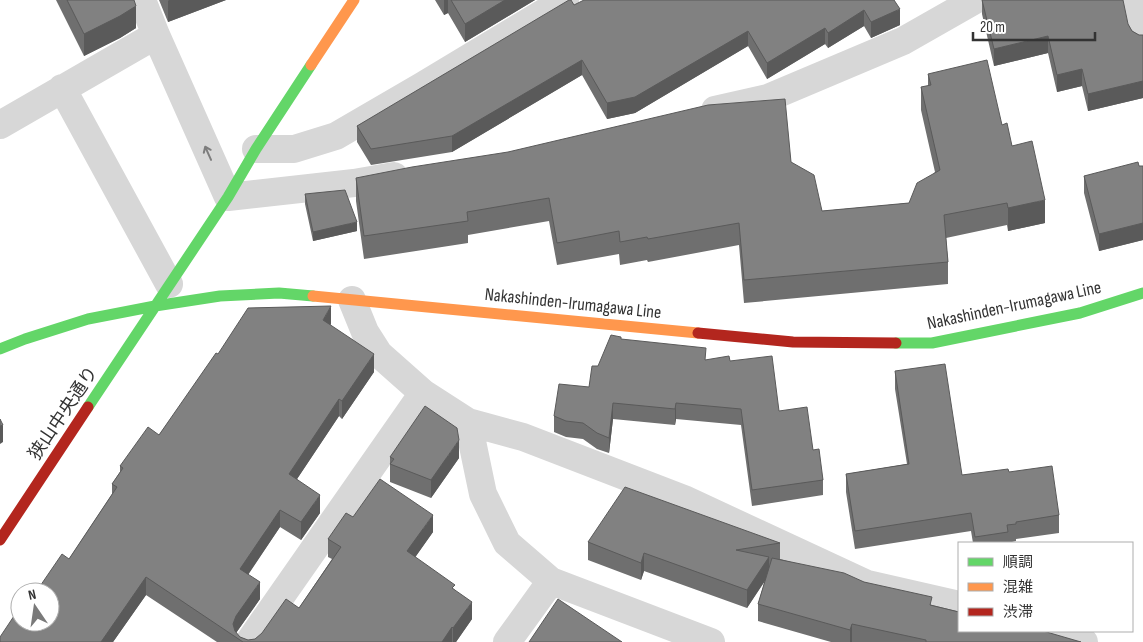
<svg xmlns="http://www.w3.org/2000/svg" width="1143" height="642" viewBox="0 0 1143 642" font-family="'Sofia Sans Condensed','Noto Sans JP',sans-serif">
<rect width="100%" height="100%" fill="#fff"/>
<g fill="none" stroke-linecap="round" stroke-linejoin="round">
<!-- street -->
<path stroke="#d7d7d7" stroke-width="28" d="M142,0L156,35L228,197L354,183L394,176
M1135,0L1143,37
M62,88L169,284
M715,110L768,98L903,41L975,0
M0,125L156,35
M256,149H294L336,136L422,86L565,0
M352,300L365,332L379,354L423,393L468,422L483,494L507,543L551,581L711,642
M468,422L523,437L684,499L867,584L959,605
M1047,631L1084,642
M249,642L423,393
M507,642L551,581"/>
<!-- fast -->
<path stroke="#63d668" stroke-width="11" d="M896,343H932L1080,313L1143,293
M0,349L25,339L88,319L155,306L220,296L279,293L313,296
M88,407L228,197L256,149L311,65"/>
<!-- slow -->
<path stroke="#ff974d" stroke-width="11" d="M311,65L354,0
M313,296L698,333"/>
<!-- jam -->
<path stroke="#b3261e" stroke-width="11" d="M698,333L793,342L896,343
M0,540L88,407"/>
</g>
<!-- wall -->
<path fill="#6f6f6f" d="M56,0H134L136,28L120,38L84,56Z
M159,0H226L168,22Z
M435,0H535L465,42L448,13L444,15Z
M894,0L900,25L871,38L864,26L828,48L825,44L767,79L748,46L635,113L607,119L582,75L452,152L371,165L357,142V126L574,5Z
M982,0L1128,24L1132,31L1139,35H1143V98L1088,111L1082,86L1057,92L1048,53L994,66L982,14Z
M928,74L1002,125L1012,146L1045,223L1008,231L1007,225L946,238L948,262V284L744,303L739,245L648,262L647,260L620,265L619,254L557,265L549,221L468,235V243L364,259L356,201V178L791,162L822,211L909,203L935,172L921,110V87L928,86Z
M1139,166H1143V240L1099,251L1084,193V176Z
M305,194L357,231L313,241L305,204Z
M331,324L330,325L374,372L342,419L339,416L297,479L320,513L301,540L280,527L248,574L260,599L236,633L240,637L248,640L255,639L299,608L332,559L328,557V539L353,517L433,532L415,557L455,590L472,619L456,642H217L146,595L113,642H0L20,622L69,559L112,494V484L120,472V466L159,435L218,354Z
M621,339L706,360L730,361L779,411L813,450L823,480V495L752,506L741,425L676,419L675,425L613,419L609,453L597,449L583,439L566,437L554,432V416L589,387L598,366Z
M895,371L962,475L1009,472L1059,515V533L1016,539V541L1008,543H973L971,531L855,549L846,492V474L907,464L895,389Z
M390,457L459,458L431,498L390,482Z
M588,542L780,543V559L864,582L932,605L1081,642H831L758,621V604L765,580L747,608L644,571L641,580L588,560Z"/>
<!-- shaded-wall -->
<path fill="#5a5a5a" d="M169,0H226L168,22V1Z
M444,0H448V13L444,15Z
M505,0H535L465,42V24Z
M136,6V28L120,38L84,56V34Z
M900,9V25L871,38V22Z
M864,10V26L828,48V33Z
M825,28V44L767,79V63Z
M748,31V46L635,113L607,119V103Z
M1048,36V53L994,66V49Z
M582,60V75L452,152V136Z
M1082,69V86L1057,92V75Z
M1143,81V98L1088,111V94Z
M1045,200V223L1008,231V208Z
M357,222V231L313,241V232Z
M1143,223V240L1099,251V234Z
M331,306V324L323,337V320Z
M374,354V372L342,419V401Z
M339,399V416L289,491V474Z
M613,403V419L609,453V438Z
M676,403V419L675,425V409Z
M3,425V442L0,444V426Z
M459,440V458L431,498V480Z
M320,495V513L301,540V522Z
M280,510V527L240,587V569Z
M433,515V532L407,569V551Z
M644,553V571L641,580V563Z
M769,557V575L747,608V590Z
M146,577V595L113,642H101Z
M260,582V599L236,633L233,624L236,616Z
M472,602V619L456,642H453V628Z
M852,624V642H850V630Z
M452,627V642H442Z"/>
<!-- building -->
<path fill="#818181" stroke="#5a5a5a" d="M67,0H134L136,6L120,16L84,34Z
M451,0H505L465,24Z
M569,0H571L574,5L584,0H894L900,9L871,22L864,10L828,33L825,28L767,63L748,31L635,97L607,103L582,60L452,136L371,149L357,126Z
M982,0H1123L1128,24L1132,31L1139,35H1143V81L1088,94L1082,69L1057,75L1048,36L994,49Z
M987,60L1002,125L1007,123L1012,146L1032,141L1045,200L1008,208L1007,203L944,215L948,262L744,280L739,223L648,239L647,237L620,242L619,231L557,243L549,198L467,212L468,221L364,236L356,178L412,167L508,152L708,105L785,99L791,162L814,175L822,211L909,203L917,183L940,170L921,87L931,85L928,74Z
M1138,162L1139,166H1143V223L1099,234L1084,176Z
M345,190L357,222L313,232L305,194Z
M331,306L323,320L374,354L342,401L339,399L289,474L320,495L301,522L280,510L240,569L260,582L236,616L233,624L235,631L240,637L248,640L255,639L262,633L286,599L299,608L341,547L328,539L346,513L353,517L380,479L433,515L407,551L455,585L452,588L472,602L453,628L452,627L442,642H243L146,577L101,642H0V637L20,607V622H50V592H36L62,554L69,559L117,487L112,484L123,468L120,466L148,427L159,435L216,353L218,354L248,308Z
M611,335L621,337V339L706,348L705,360L729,356L730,361L772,356L779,411L807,407L813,450L819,449L823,480L752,490L741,409L676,403L675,409L613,403L609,438L597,433L583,423L566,421L554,416L559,384L589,387L592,366H598Z
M945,364L962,475L1008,469L1009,472L1052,466L1059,515L1016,522V524L1007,525L1008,532L975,537L971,513L855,531L846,474L909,464L895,371Z
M425,406L457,428L459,440L431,480L390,464L394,459L390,457Z
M0,419L3,425L0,426Z
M625,487L780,543L736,550L769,557L747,590L644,553L641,563L588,542Z
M772,558L844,573L864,582L932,597L930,605L959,612V631H1043L1081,642H926V640L852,624L850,630L758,604Z
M558,599L622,642H529Z"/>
<!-- one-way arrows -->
<defs><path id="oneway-shaft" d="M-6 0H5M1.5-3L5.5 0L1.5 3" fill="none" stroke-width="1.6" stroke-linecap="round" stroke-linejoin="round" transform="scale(1.25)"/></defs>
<use stroke="#7d7d7d" href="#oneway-shaft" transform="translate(208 153) rotate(-114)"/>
<g text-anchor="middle" stroke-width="5" stroke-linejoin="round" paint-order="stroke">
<!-- street labels -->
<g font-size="18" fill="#333" stroke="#fff">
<text transform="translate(573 303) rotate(6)" y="6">Nakashinden-Irumagawa Line</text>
<text transform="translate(1014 305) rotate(-12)" y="6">Nakashinden-Irumagawa Line</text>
<text transform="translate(63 413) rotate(-56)" y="6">狭山中央通り</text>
</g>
</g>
<!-- legend -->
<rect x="958" y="542" width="175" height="90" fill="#ffffff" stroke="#adadad"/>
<rect x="968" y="558" width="25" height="8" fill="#63d668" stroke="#adadad"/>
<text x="1003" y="567" font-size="15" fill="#333333">順調</text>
<rect x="968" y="583" width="25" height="8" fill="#ff974d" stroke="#adadad"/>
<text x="1003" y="592" font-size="15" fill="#333333">混雑</text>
<rect x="968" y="608" width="25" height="8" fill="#b3261e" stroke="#adadad"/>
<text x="1003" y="617" font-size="15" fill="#333333">渋滞</text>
<!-- north arrow -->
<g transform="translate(35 607) rotate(347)"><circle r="24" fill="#ffffff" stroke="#adadad"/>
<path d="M0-4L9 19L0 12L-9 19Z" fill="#7a7a7a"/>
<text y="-8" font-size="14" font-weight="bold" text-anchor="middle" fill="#333333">N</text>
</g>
<!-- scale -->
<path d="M973 32v8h122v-8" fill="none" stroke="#333333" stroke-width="2.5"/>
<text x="980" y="32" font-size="15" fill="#333333" stroke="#ffffff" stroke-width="4" paint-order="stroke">20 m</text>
</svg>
